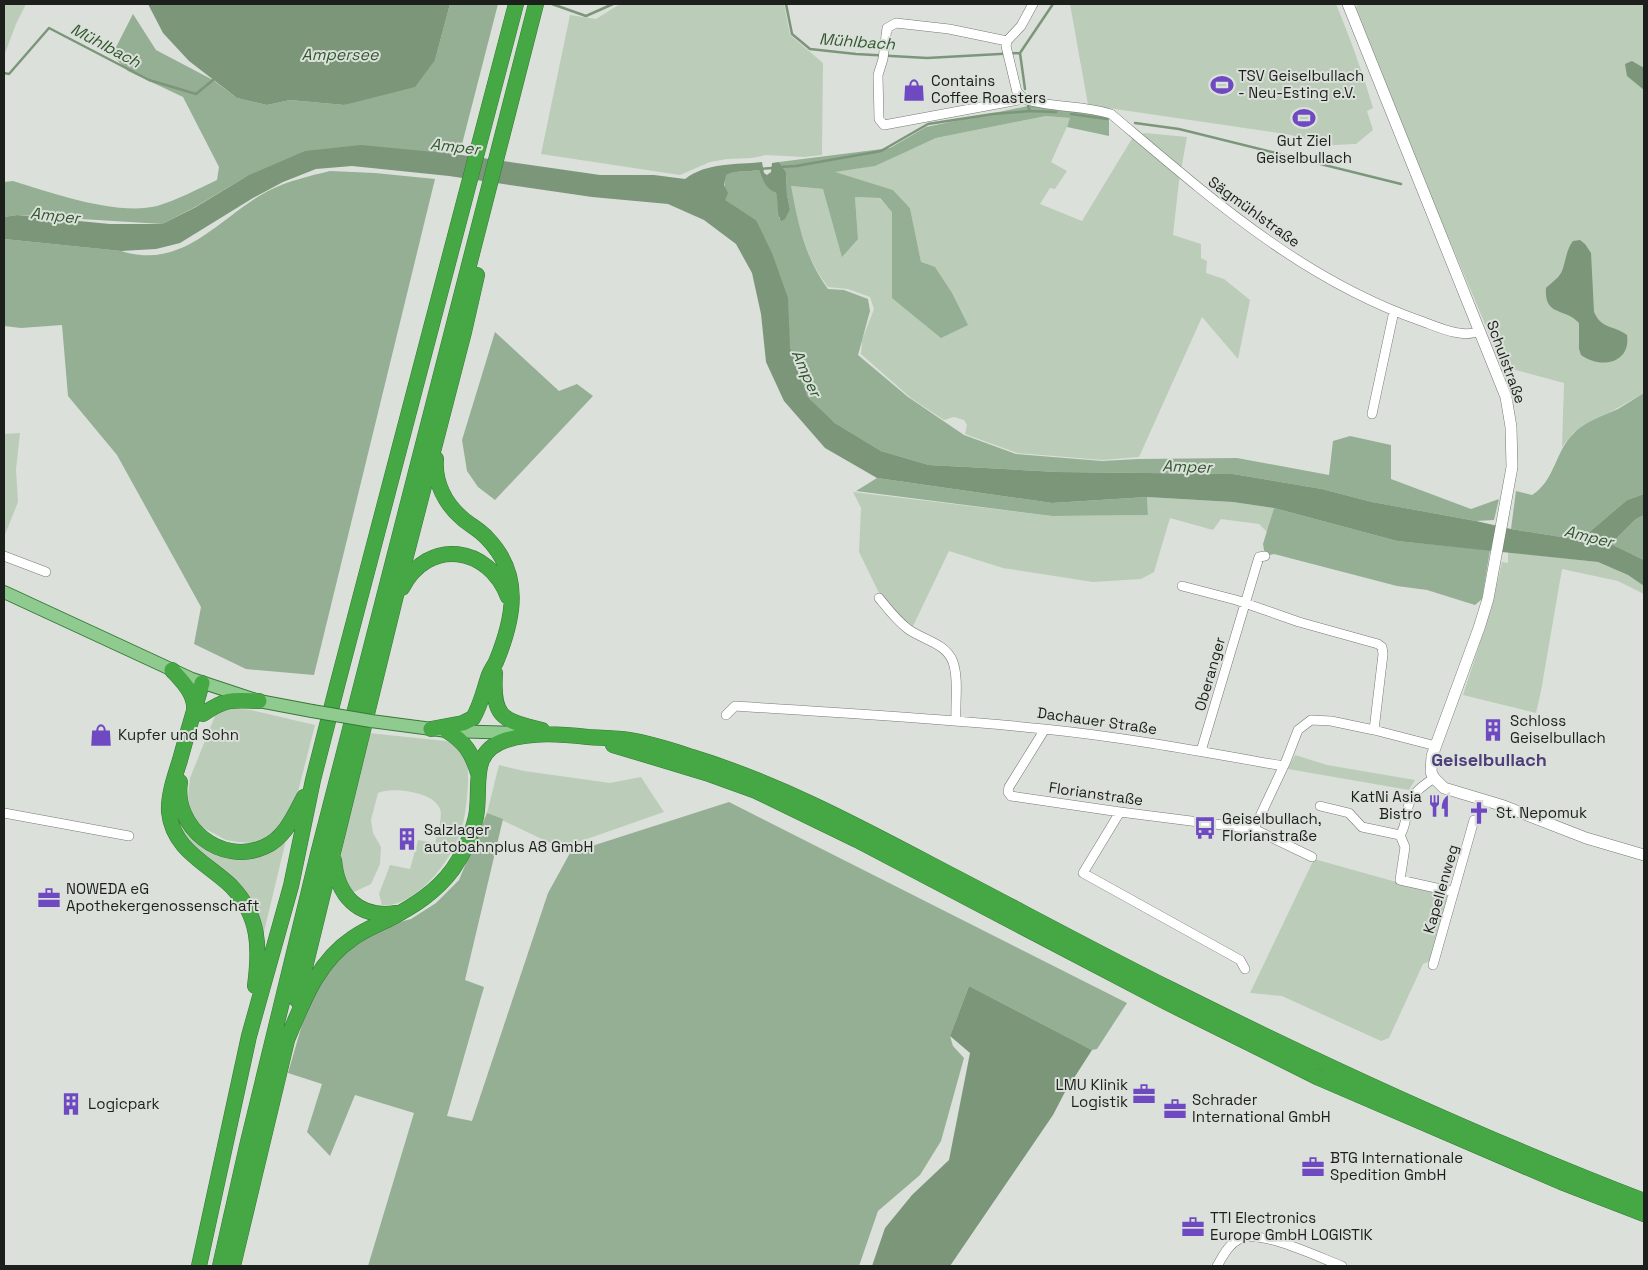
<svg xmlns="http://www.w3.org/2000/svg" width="1648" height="1270" viewBox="0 0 1648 1270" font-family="'Space Grotesk',sans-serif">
<rect width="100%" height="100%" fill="#dbe1da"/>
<!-- green -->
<path fill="#bbccb9" d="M4,4H26L16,24L4,56Z
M620,4H784L790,35L823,63L822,155L804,157L766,155L752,158L727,159L710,162L680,175L541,154L570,15L596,19Z
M1070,4H1336C1350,38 1363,73 1373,108L1367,111L1373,130L1356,144L1334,145L1286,134L1088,105Z
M1358,4H1644V393L1573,433L1562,447L1564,383L1501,366L1491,338L1433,201L1356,8Z
M1046,116L1071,118L1051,162L1067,171L1055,189L1050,188L1040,204L1082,221L1133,137L1145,133L1187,137L1179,181L1173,235L1201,244V258L1207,261L1206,273L1224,279L1250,300L1238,359L1202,317L1139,457L1102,460L1017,453L965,434L967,425L964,420L954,417L944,420L912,399L861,354L862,340L874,309L870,297L848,289L828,287C805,258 797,221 790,186L823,189L858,239L855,197L879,198L892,211V298L921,262L910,208L893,190L833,172L874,166L936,138Z
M20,433L16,469L18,502L4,537V434Z
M853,492L1052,516L1148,515L1147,497L1233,502L1274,508L1267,532L1259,524L1221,519L1213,530L1170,518L1154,572L1141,579L1093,582L1003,568L949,551L913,626L898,616L884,603L859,552L861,508Z
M1508,552L1598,562L1628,575L1644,586V594L1618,581L1562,569L1541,691L1536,713L1463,695L1492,606L1502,562L1508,563Z
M229,708L251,710L315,725L292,815L270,838L254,843L238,842L226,840L200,826L191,812L188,796L190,778L217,711Z
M368,733L446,741C454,744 463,750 466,758C471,772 466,820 460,834C450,862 415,908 382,905L379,894L390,865L410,869L418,840L435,843C437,835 443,816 440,809C435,792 392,786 378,793L371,820L373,833L381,847L380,864L371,884L354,892L348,886L340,860Z
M1295,755L1327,765L1415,780L1409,790L1288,769Z
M499,765L524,771L610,783L641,777L664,812L561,848L487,813Z
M174,805C185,828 188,838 211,850L286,840L263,936L183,838Z
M1314,859L1450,897L1432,960L1423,964L1389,1038L1381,1041L1282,996L1250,993Z"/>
<!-- forest -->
<path fill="#94af93" d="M450,4H498L460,152L247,176L197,206L162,224L17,215L4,217V182L13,181C52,193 117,216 157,206C177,200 198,189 217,180L219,167L183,97L128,71L112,55L133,14L156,50L213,80L237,98L267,105L290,100L344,105L435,60Z
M1033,105L1109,115V136L1067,127L1070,118L1046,116L936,138L875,166L835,172L893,190L910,208L921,262L935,267L952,293L968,325L941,338L892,298V212L880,198L855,197L858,239L842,257L823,189L791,186C798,224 805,258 828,289L844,290L868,299L870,311L858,355L908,397L964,435L1016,454L1102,461L1138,459L1237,458L1329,475L1333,441L1350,436L1391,445V479L1471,509L1499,499L1494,520L1476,521L1372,502L1322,489L1233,474L1057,472L929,465L881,451L835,423L808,397L790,347L756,220L724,200L725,175C735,170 748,172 759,170C763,181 765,187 776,193L779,201V219L790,209L787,195L786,172L779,162L890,148L926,127Z
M330,171L375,173L435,179L314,675L246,669L194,644L201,607L117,455L68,396L62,325L21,328L4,326V239L121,251C184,271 219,217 268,191C288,181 309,176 330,171Z
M495,332L559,391L577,384L593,396L495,500L478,487L467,471L462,440Z
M1644,393V494L1627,500L1580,540L1511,529L1516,491L1532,495C1555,481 1555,451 1574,433C1586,421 1603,416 1618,409C1627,404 1635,398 1644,393Z
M877,478L1052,503L1147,497L1148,515L1052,516L856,491Z
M1274,508L1397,541L1490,550L1482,599L1475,605L1427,590L1397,586L1274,554L1265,556L1263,544Z
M1644,515V560L1611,544L1636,519Z
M729,802L1127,1003L1097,1049L1092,1050L969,986L950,1036L953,1046L964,1058L941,1141L920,1175L878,1211L859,1266H368L414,1113L355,1095L330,1156L307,1132L322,1084L288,1073L308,1004L323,976L348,945L374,929L411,919L436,903L459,880L487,813L503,819L465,980L484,987L447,1116L472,1121L548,893L570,853Z"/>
<!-- water -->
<path fill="#7c967a" d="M148,4H450L435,60L415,87L344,105L290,100L267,105L237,98L189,61L163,33Z
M1632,61L1644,68V90L1627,76L1625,64Z
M361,145L455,154L600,175H654L685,179C707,162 736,165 762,162L764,173L767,175L771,172L772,163L779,162L786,172L787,195L790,209L785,219L781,221C776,213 779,202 776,193C765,188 763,181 759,170C748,172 735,170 726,175L724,185L728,193L725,200L756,220L772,253L788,298L790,347L808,397L835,423L881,451L929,465L1057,472L1233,474L1322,489L1372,502L1476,521L1511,529L1580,540L1627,500L1644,494V515L1636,519L1611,544L1644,560V586L1628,575L1598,562L1397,541L1274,508L1233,502L1147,497L1052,503L877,478L825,448L784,401L766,362L761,314L752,273L736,244L704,220L668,204L592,197L449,176L352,166L316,169L283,182L253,198L180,243L156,249L121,251L4,239V217L17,215L110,224H162L196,207L247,176L305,151Z
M1580,240L1585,244L1591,253L1594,312C1602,330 1614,325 1627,335C1631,364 1600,369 1581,355L1579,349V323C1565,307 1544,317 1546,288C1551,283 1559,278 1562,271C1566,261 1566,250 1573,241Z
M969,986L1092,1050L1065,1092L1053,1115L950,1266H872L885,1228L912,1195L949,1160L970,1053L950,1036Z"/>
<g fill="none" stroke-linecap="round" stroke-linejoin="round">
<!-- stream -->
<path stroke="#7c967a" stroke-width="2.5" d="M552,4L586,16L613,4
M786,4L792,34L810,49L856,54L927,58L1020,53
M4,73L9,74L49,28L149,80L196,94L213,80
M1025,89L1020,53L1053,4
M1030,111L1056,112
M1071,114L1107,119
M1135,123L1179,129L1401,184
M780,167L796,166L881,151L928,124L993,114L1030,111L1028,106
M760,169L772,168"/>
<defs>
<path id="street" d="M1007,41L949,29L896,23L887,28L883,59L878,75L879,119L884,125L1024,99C1052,108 1082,105 1111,114C1207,195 1300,279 1421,321C1438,327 1462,339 1480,331
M1024,99L1017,92L1006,46L1007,41L1021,26L1033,4
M1372,414L1394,311
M4,556L46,572
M1182,586L1236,600L1299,622L1378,644L1382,647L1383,654L1374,730
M879,598C888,609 896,620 908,629C923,640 946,643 953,662C959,679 955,702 956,720
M726,715L735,706C838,713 941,718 1044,729C1124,737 1204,752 1283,766
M1045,729L1009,787L1008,792L1011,796L1120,812L1254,829L1312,857
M1201,751L1259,557L1265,556
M1434,778C1424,785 1413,792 1409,804C1405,815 1407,825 1400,835L1405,847L1400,880L1454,892
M1320,806L1349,813L1362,827L1400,835
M1120,812L1083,873L1240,960L1245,969
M4,813L129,836
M1254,829L1286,761L1298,730L1311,720L1331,721L1374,730L1436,746
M1433,965L1474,820
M1217,1266C1223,1256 1228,1245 1239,1239C1259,1228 1320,1258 1342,1266"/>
<path id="secondary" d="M1348,4L1506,397L1511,427L1512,467L1488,599L1479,628L1432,756L1431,772L1434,778L1444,788L1504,806L1586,838L1644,855"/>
<path id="primary" d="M4,592L192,679L259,701L312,711
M371,721L447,731L520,733"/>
<path id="highway" d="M402,588C428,537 489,546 508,597
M172,670C182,681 196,694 194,711
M495,673C492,718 502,720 542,730
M202,683C195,708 187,734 180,760C175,776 168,795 169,812C173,850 207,863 231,886C260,916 260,948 255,986
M203,714C226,698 233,700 259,701
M431,729L463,723L473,718C481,705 484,689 489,675C491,670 494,666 496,662C514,618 523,575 487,538C480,530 470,525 463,519C445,504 434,482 436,459
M447,731C465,742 472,753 478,773
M613,745L706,773L756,791L857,840L1166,1002L1319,1078L1561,1182L1644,1214
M180,782C173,827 221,866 264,847C285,838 294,816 304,797
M334,860C337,895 358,919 396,913
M297,1000L399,583L464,332L477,275
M287,1040C303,1002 317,962 353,938C364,930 377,925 389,919C414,906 436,892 453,869C464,853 472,835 476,817C482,786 468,752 506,740C533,732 560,734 588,737C601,738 615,738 629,740C650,743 671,750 692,757C784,785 869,832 953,876C1026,914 1098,953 1172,990C1326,1067 1483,1139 1644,1201
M199,1266L249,1036L291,886L313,780L337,686L516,4
M220,1266L247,1146L318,854L536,4
M233,1266L289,1032"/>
</defs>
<!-- street casing -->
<use href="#street" stroke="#747a74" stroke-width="10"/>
<!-- secondary casing -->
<use href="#secondary" stroke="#747a74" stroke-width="12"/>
<!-- primary casing -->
<use href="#primary" stroke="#377837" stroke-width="14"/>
<!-- highway casing -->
<use href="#highway" stroke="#377837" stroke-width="16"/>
<!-- street -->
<use href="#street" stroke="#fff" stroke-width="9"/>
<!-- secondary -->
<use href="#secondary" stroke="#fff" stroke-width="11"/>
<!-- primary -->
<use href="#primary" stroke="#8fcb8f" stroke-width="12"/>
<!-- highway -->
<use href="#highway" stroke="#45a845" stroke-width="15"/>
<defs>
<path id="primary-bridge" d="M312,711L371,721"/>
</defs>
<!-- primary-bridge casing -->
<use href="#primary-bridge" stroke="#377837" stroke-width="14" stroke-linecap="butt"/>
<!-- primary-bridge -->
<use href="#primary-bridge" stroke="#8fcb8f" stroke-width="12"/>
</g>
<!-- icons -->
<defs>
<symbol id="stadium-bare" viewBox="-9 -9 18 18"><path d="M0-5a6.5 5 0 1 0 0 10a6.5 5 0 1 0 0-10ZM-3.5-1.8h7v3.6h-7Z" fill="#6f49c2" stroke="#dbe1da" stroke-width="2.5" paint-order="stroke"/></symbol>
<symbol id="shop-bare" viewBox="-9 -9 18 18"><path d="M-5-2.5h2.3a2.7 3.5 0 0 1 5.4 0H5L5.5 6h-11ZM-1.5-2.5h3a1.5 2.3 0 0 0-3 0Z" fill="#6f49c2" stroke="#dbe1da" stroke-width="2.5" paint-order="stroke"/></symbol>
<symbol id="building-bare" viewBox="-9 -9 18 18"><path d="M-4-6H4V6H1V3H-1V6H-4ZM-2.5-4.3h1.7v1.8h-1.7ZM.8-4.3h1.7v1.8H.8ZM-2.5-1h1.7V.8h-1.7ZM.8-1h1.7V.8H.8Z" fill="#6f49c2" stroke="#dbe1da" stroke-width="2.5" paint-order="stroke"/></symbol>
<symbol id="restaurant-bare" viewBox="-9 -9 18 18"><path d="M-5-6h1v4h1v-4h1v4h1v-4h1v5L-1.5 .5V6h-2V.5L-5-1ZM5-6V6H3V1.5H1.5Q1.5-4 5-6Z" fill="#6f49c2" stroke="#dbe1da" stroke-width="2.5" paint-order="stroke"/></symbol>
<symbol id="church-bare" viewBox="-9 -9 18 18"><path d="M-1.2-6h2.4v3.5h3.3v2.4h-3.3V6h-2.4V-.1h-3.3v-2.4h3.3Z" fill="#6f49c2" stroke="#dbe1da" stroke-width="2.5" paint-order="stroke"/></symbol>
<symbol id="bus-bare" viewBox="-9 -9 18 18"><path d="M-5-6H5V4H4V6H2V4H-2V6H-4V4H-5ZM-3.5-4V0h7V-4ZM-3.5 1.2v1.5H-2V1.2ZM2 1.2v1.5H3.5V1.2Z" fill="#6f49c2" stroke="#dbe1da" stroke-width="2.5" paint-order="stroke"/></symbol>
<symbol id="office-bare" viewBox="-9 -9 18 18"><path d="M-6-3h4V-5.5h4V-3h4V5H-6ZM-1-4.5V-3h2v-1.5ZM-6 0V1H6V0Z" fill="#6f49c2" stroke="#dbe1da" stroke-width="2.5" paint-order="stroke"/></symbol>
</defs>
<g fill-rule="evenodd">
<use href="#stadium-bare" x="1206" y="69" width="32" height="32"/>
<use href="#shop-bare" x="898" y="74" width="32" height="32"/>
<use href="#stadium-bare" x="1288" y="102" width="32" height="32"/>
<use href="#building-bare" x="1477" y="714" width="32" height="32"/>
<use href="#shop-bare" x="85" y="719" width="32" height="32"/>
<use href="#restaurant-bare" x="1423" y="790" width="32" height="32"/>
<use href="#church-bare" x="1463" y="797" width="32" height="32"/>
<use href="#bus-bare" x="1189" y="812" width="32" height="32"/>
<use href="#building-bare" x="391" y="823" width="32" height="32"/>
<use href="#office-bare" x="33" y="882" width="32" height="32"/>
<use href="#office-bare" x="1128" y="1078" width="32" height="32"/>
<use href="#building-bare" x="55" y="1088" width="32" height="32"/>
<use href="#office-bare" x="1159" y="1093" width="32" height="32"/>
<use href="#office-bare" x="1297" y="1151" width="32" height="32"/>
<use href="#office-bare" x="1177" y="1211" width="32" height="32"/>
</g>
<g text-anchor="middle" stroke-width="4" stroke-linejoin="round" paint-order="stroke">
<!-- poi labels -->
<g font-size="15" fill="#1d1f1c" stroke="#dbe1da" text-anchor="start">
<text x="1238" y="81">TSV Geiselbullach<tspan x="1238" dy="17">- Neu-Esting e.V.</tspan></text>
<text x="931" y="86">Contains<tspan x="931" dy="17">Coffee Roasters</tspan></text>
<text x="1304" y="146" text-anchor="middle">Gut Ziel<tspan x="1304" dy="17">Geiselbullach</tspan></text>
<text x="1510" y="726">Schloss<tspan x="1510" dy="17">Geiselbullach</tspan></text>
<text x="118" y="740">Kupfer und Sohn</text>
<text x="1422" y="802" text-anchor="end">KatNi Asia<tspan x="1422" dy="17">Bistro</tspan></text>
<text x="1496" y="818">St. Nepomuk</text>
<text x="1222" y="824">Geiselbullach,<tspan x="1222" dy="17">Florianstraße</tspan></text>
<text x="424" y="835">Salzlager<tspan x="424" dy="17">autobahnplus A8 GmbH</tspan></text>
<text x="66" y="894">NOWEDA eG<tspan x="66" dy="17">Apothekergenossenschaft</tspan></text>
<text x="1128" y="1090" text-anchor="end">LMU Klinik<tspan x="1128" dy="17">Logistik</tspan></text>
<text x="1192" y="1105">Schrader<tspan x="1192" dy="17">International GmbH</tspan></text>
<text x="88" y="1109">Logicpark</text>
<text x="1330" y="1163">BTG Internationale<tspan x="1330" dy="17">Spedition GmbH</tspan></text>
<text x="1210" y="1223">TTI Electronics<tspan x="1210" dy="17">Europe GmbH LOGISTIK</tspan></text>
</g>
<!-- street labels -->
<g font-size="15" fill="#1d1f1c" stroke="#dbe1da">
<text transform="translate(1254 212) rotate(36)" y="5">Sägmühlstraße</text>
<text transform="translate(1506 362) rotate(70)" y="5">Schulstraße</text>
<text transform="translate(1210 674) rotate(-74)" y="5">Oberanger</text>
<text transform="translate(1097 721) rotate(8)" y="5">Dachauer Straße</text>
<text transform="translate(1096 794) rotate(8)" y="5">Florianstraße</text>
<text transform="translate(1441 889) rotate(-74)" y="5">Kapellenweg</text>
</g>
<!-- water labels -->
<g font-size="16" font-style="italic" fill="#30582f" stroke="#dbe1da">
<text transform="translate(857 41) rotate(4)" y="6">Mühlbach</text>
<text transform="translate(106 45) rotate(28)" y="6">Mühlbach</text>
<text x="340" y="60">Ampersee</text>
<text transform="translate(455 146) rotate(7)" y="6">Amper</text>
<text transform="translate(55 215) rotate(6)" y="6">Amper</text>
<text transform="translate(807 373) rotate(66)" y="6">Amper</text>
<text transform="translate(1187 466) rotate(2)" y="6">Amper</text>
<text transform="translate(1589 536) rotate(14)" y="6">Amper</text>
</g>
<!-- quarter labels -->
<g font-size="18" font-weight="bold" fill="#4e3e7b" stroke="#dbe1da">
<text x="1489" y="766">Geiselbullach</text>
</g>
</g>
<!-- border -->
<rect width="1648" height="1270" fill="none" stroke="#1d1f1c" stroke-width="10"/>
</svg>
